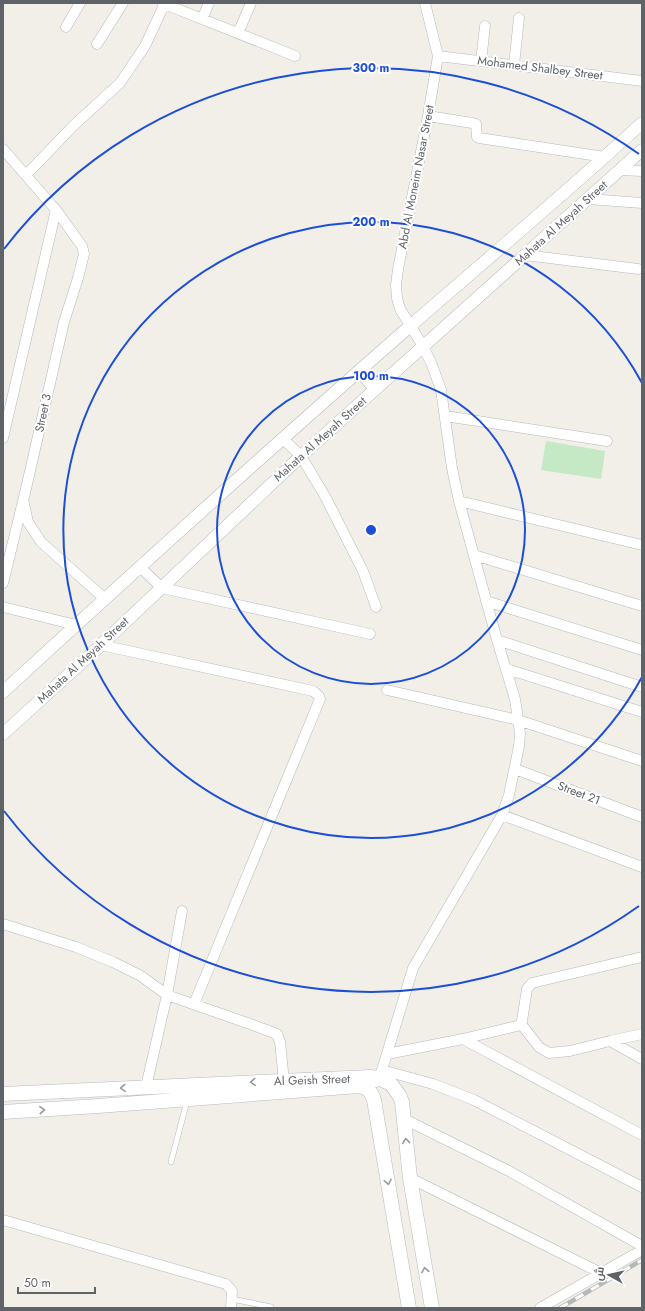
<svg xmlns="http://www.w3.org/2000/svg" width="645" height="1311" viewBox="0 0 645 1311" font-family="Jost,Cairo,sans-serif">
<rect width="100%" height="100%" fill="#f1efe8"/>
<!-- green -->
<path fill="#c5e8c5" d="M546,441L605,451L601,479L541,470Z"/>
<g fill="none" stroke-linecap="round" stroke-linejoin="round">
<defs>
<path id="service" d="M171,1162L187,1101
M232,1299L271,1307"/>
<path id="minor" d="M162,3L295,56
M202,19L209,3
M66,27L80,3
M238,33L251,3
M97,44L123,3
M438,56L642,81
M481,61L485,26
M514,65L519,18
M428,116L472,123L476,124L477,137L479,138L605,157
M3,149L56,210L82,246L84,254L78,278L64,322L25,493L3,583
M620,170L642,171
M26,175L73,126L120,83L145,46L165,3
M588,199L642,203
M525,255L638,269
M445,416L607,441
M3,438L56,210
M283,439L301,456L326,498L363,571L376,607
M459,501L642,545
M24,504L28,522L41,542L105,599
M474,555L642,606
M140,567L162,588L370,634
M486,601L642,650
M3,607L76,625
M497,640L642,687
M101,645L313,691L319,696L320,699L194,1004
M507,669L642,712
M387,690L518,720L642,761
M515,769L642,817
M502,815L642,867
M3,924L76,947L113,962L141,976L167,995L253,1025L277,1034L280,1042L284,1081
M521,1024L539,1047L549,1053L570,1051L610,1041L642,1034
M463,1039L642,1135
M610,1041L642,1059
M387,1054L463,1039L517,1026L521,1024L522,1021L527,989L532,983L642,957
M382,1070L433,1084L474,1100L642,1187
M376,1082L382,1070L413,968L502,815L509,795L519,746L520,733L515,699L497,640L459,501L452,468L441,390L432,365L423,346L400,309L397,298L396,285L398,269L428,116L438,56L425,3
M146,1087L167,995L182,911
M404,1119L509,1171L642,1246
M410,1178L601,1273
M3,1220L226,1284L232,1291L231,1308
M540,1308L642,1250"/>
<path id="tertiary" d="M360,371L375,389
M3,692C137,569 272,447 409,327C487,259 566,193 642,123
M3,734L101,645L301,456L642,150"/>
<path id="secondary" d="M3,1094L370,1077L378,1078L391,1084L399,1095L402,1102L410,1178L432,1308
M3,1112L98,1106L359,1086C368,1088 371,1091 374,1100L409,1308"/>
</defs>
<!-- service casing -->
<use href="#service" stroke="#b5b8bc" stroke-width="6"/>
<!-- minor casing -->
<use href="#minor" stroke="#b5b8bc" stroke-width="11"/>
<!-- tertiary casing -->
<use href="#tertiary" stroke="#b5b8bc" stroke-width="13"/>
<!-- secondary casing -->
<use href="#secondary" stroke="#b6babf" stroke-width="15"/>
<!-- service -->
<use href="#service" stroke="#fff" stroke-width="5"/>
<!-- minor -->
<use href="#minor" stroke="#fff" stroke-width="10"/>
<!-- tertiary -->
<use href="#tertiary" stroke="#fff" stroke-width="12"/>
<!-- secondary -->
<use href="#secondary" stroke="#fff" stroke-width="14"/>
<defs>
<path id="rail" d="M560,1308L642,1260"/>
</defs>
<!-- rail casing -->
<use href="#rail" stroke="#b6b7b8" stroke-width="4.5"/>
<!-- rail -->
<use href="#rail" stroke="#fff" stroke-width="3" stroke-dasharray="9" stroke-linecap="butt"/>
</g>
<!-- one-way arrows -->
<defs><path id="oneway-chevron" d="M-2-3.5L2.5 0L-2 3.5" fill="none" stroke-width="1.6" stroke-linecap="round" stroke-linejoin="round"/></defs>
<g stroke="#979a9d">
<use href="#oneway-chevron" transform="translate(253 1082) rotate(177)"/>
<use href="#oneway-chevron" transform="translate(123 1088) rotate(177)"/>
<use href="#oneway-chevron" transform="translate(42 1110) rotate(-3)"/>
<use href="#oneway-chevron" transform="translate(406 1141) rotate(-96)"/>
<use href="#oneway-chevron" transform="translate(388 1182) rotate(80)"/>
<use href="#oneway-chevron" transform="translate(425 1270) rotate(-100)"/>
</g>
<!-- distance rings -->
<g fill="none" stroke="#1d4ed8" stroke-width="2">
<circle cx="371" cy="530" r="154"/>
<path d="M642 677A308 308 0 1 1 642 383"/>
<path d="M639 906A462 462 0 0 1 4 811M4 249A462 462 0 0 1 639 154"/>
</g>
<g text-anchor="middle" stroke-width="4" stroke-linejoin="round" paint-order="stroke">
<!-- street labels -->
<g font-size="12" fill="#5f6368" stroke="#fff">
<text transform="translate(540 68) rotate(7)" y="4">Mohamed Shalbey Street</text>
<text transform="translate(416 177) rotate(-79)" y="4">Abd Al Moneim Nasar Street</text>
<text transform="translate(561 223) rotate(-42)" y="4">Mahata Al Meyah Street</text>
<text transform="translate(43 413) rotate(-78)" y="4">Street 3</text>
<text transform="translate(320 439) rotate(-42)" y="4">Mahata Al Meyah Street</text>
<text transform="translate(83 660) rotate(-43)" y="4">Mahata Al Meyah Street</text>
<text transform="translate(579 793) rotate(21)" y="4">Street 21</text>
<text transform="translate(312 1080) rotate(-2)" y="4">Al Geish Street</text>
</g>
</g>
<circle cx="371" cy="530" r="6" fill="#1d4ed8" stroke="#fff" stroke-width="2"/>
<g font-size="12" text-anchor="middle" font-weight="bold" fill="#1d4ed8" stroke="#fff" stroke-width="4" stroke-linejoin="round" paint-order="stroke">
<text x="371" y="72">300 m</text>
<text x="371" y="226">200 m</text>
<text x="371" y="380">100 m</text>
</g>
<!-- border -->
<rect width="645" height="1311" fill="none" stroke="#5f6368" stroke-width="8"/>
<!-- north arrow -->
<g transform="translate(609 1275) rotate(278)" stroke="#ffffff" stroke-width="3" paint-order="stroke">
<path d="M0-3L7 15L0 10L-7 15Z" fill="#5f6368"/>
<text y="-6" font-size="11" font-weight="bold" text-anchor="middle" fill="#5f6368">ش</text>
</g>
<!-- scale -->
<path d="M18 1287v6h77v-6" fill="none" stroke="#5f6368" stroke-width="2"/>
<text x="24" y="1287" font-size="12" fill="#5f6368" stroke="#ffffff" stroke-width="3" paint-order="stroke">50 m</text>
</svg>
